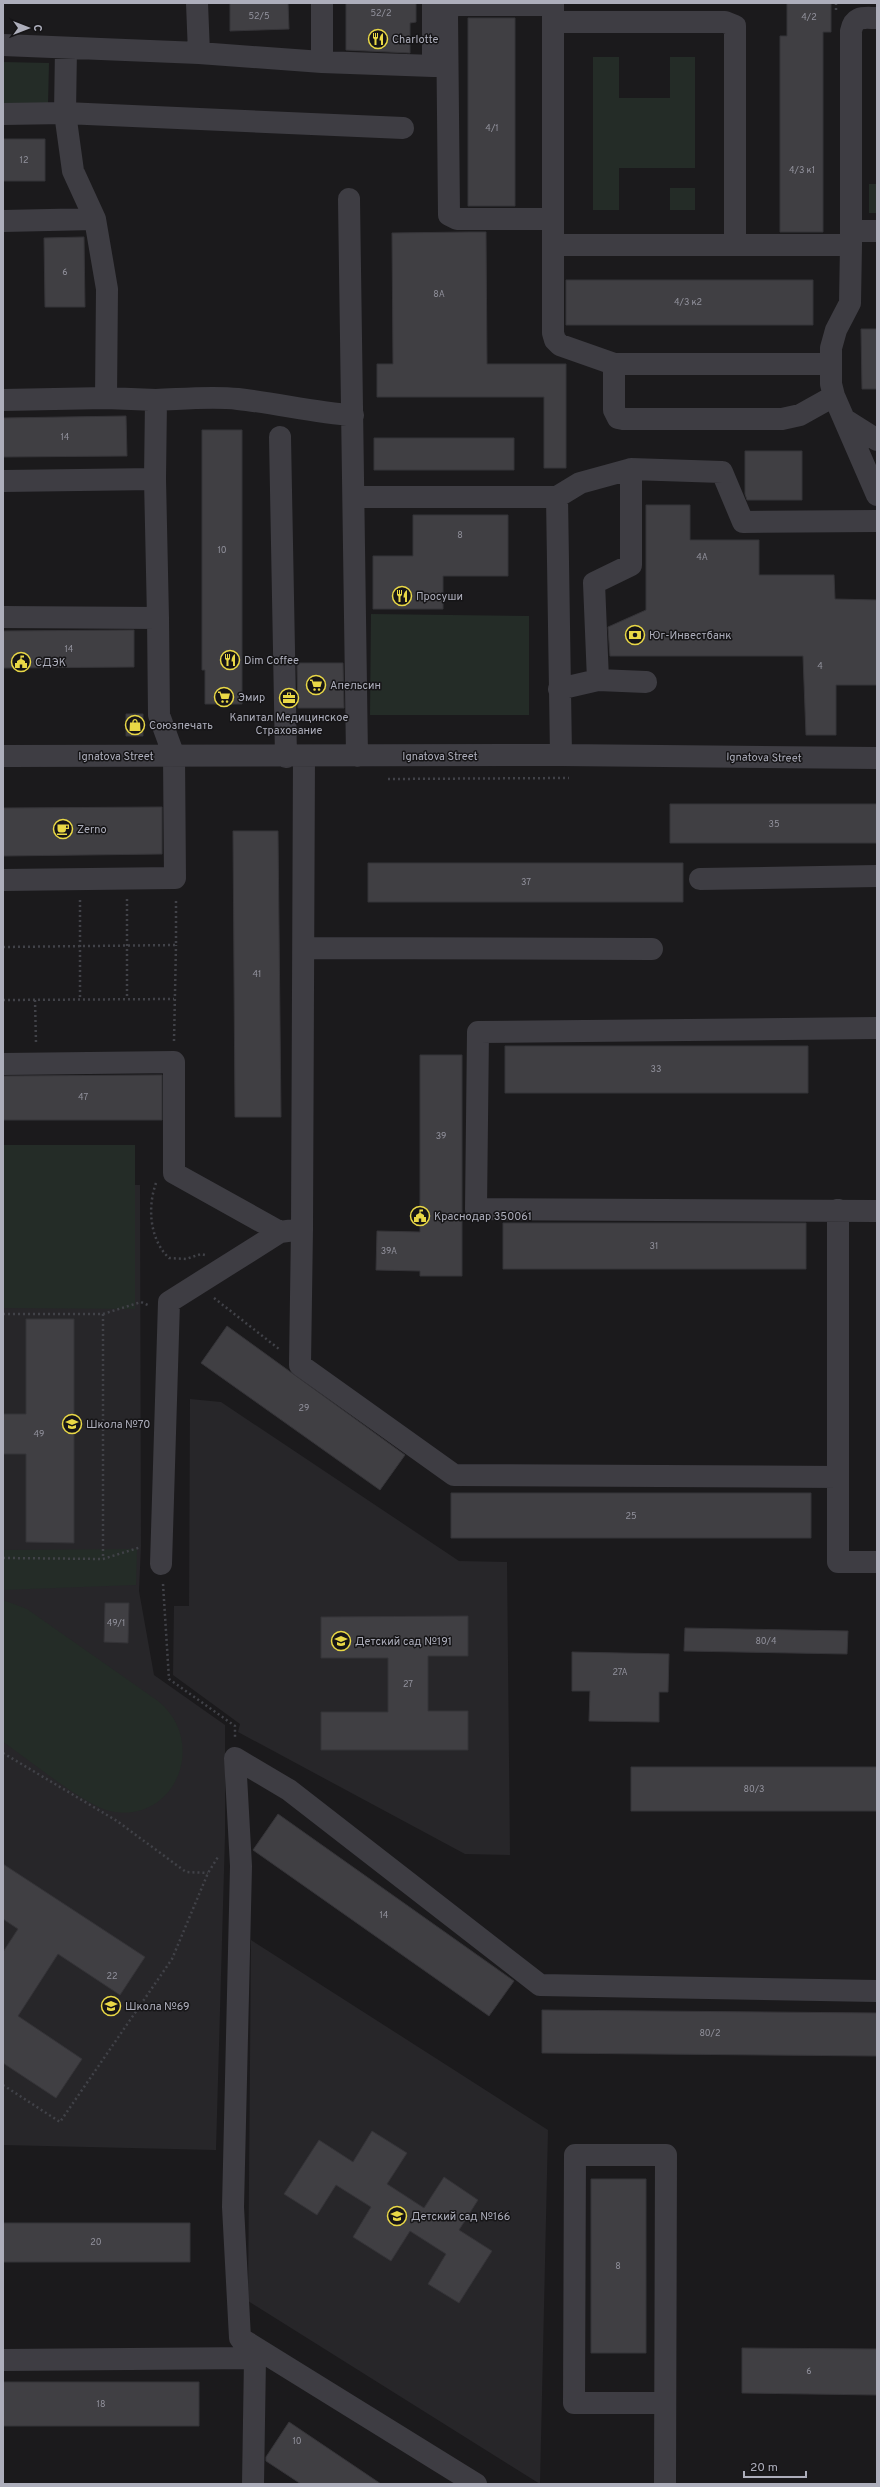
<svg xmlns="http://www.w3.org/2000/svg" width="880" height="2487" viewBox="0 0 880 2487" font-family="Overpass,sans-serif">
<rect width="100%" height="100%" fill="#1b1a1c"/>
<!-- built -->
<path fill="#272629" d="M3,1184L140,1185L141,1546L139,1591L154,1675L225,1725V1836L216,2150L3,2145Z
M190,1399L221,1402L459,1561L507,1562L510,1855L465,1854L238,1732L240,1724L173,1675L174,1606H189Z
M251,1940L548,2130L540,2484L248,2301Z"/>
<!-- green -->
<path fill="#242c27" d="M593,57H619V98H670V57H695V168H619V210H593Z
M3,62L49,63L48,105L3,104Z
M869,184H877V213H869Z
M670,188H695V210H670Z
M371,614L529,616V715H370Z
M3,1145H135V1309L3,1308Z
M137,1549L136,1585L3,1590V1550Z
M3,1600L27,1609L158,1701C209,1742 175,1825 110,1811C85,1806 27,1758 3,1742Z"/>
<!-- building -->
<path fill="#403f43" stroke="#353438" d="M230,3H288L289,29L230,31Z
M346,3H416V22L410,23V53L346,50Z
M787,3H831V32H823V232H780V36H787Z
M468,18H515V206H468Z
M3,139H45V181H3Z
M468,232H486L487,364H566V468H544V397H377V364H393L392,233Z
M84,237L85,307H45L44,238Z
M566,280H813V325H566Z
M861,329H877V389H862Z
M126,416L127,456L3,457V418Z
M202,430H242V704H205V670H202Z
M374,438H514V470H374Z
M745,451H802V500H747L745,494Z
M646,505H690V540H759V575H834L835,599L877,600V685H836V735H806L803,656H610L608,627L646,610Z
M413,515H508V576H443V609H373V556H413Z
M134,630V667L3,668V631Z
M297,663H343L344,708H298Z
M126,714H143V736H126Z
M670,804H877V843H670Z
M162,807V854L3,856V808Z
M233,831H278L281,1117H235Z
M368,863H683V902H368Z
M505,1046H808V1093H505Z
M420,1055H462V1276H420V1271L376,1270L377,1231L420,1232Z
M162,1075V1120H3V1076Z
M503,1223H806V1269H503Z
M26,1319H74V1543L26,1542V1454H3V1414H26Z
M227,1326L405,1455L380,1490L201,1363Z
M451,1493H811V1538H451Z
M105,1603H129L128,1643L104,1642Z
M468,1616V1656H428V1711H468V1750H321V1712H388V1658H321V1617Z
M685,1628L848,1631L847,1654L684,1651Z
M572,1652L669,1654L668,1692H659V1722L589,1721L590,1691H572Z
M631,1767H877V1811H631Z
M278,1814L514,1981L489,2016L253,1850Z
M3,1864L145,1957L120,1995L58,1954L18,2016L82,2059L56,2098L3,2063V1952L18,1929L3,1919Z
M542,2010L877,2013V2056L542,2053Z
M372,2131L407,2153L387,2184L424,2208L444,2177L478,2200L459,2230L492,2251L459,2303L428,2284L446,2254L410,2231L391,2261L353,2237L371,2207L336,2185L317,2215L284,2194L319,2140L353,2162Z
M591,2179H646V2353H591Z
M3,2223H190V2262H3Z
M742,2348L877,2349V2395L742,2393Z
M3,2382H199V2426H3Z
M289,2422L381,2484H301L266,2461V2457Z"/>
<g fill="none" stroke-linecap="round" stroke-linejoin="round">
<!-- path -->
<path stroke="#414248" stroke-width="2.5" stroke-dasharray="2 3" stroke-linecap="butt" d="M836,3V10
M388,779L569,778
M127,899V999
M80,900V1000
M3,947L176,945V899
M3,1000L174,999
M35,1000L36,1043
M174,1041L176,945
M156,1183C147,1208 150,1240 169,1258L186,1259L201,1254L205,1255
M214,1298L279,1349
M3,1314H103L141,1302L148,1305
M103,1314V1559
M3,1558L103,1559L141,1547
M163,1584L169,1679L235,1726V1738
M3,1753L117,1821L186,1872L208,1873
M3,2085L60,2122L172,1959L208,1873L218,1857"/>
<!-- minor -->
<path stroke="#3e3d43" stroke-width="22" d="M197,3L199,53
M553,3V245H735V26L725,22H553
M553,5H452L447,14L449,215L457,219H553
M3,45L199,53L322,62V3
M322,62L433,66V3
M3,114L65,113L66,48
M349,199L357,756
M95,219L73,171L65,113L403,128
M3,221L95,219L107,289L106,398
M851,231H877
M553,245V333L555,340L560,345L614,364H831
M735,245H851V31C854,15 864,18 877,18
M851,245L850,303L836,330L831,348V384L834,396L877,495
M614,364V410L618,418L623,419H782L800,415L834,396
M3,400L106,398L156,400
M844,419L877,440
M280,437L286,757
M155,479L158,618
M3,481L155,479L156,400C183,399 212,396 238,399C277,403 315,413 353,415
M355,497H557
M3,617L158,618L159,715L174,756L175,878L3,880
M598,680L594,583L631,565V469
M559,689L598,680L646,682
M561,755L557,497L580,483L631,469L722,472L743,522L877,521
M3,756L561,755L877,758
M700,879L877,876
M304,948L652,949
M877,1028L478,1032L476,1209L877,1211
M3,1064L174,1062V1173L280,1232
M302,1229L300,1365L454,1475L838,1477V1210
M838,1477V1562H877
M161,1564L169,1302L280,1232L302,1229L304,756
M245,2341L476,2484
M3,2360L255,2358
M253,2484L255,2358L240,2338L233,2207L241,1866L235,1758L289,1790L540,1985L877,1991
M665,2484L666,2155H575L574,2403H665"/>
</g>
<!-- icons -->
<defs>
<symbol id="restaurant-ring" viewBox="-11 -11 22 22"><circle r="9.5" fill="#161517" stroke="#e9d846" stroke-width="1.5"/><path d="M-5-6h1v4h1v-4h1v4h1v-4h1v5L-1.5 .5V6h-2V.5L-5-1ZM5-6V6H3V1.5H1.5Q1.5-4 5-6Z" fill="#e9d846"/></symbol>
<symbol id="bank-ring" viewBox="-11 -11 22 22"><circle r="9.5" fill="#161517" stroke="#e9d846" stroke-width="1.5"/><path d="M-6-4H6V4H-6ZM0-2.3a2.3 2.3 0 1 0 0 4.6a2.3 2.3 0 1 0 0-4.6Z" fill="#e9d846"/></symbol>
<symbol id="civic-ring" viewBox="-11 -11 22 22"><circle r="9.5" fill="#161517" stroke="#e9d846" stroke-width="1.5"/><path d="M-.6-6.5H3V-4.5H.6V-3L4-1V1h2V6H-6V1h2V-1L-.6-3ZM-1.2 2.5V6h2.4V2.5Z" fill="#e9d846"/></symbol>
<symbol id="supermarket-ring" viewBox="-11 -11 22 22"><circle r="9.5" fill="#161517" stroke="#e9d846" stroke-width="1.5"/><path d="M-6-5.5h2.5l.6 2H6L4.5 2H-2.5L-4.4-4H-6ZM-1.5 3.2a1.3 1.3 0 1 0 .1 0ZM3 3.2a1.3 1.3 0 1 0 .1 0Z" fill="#e9d846"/></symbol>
<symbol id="office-ring" viewBox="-11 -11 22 22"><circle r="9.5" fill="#161517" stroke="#e9d846" stroke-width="1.5"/><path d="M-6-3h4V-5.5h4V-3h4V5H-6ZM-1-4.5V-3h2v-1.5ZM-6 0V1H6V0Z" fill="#e9d846"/></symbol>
<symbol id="shop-ring" viewBox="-11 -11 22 22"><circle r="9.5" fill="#161517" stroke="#e9d846" stroke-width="1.5"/><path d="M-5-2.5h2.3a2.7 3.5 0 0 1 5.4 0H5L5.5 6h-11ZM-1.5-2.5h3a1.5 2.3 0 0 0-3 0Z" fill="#e9d846"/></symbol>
<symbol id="cafe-ring" viewBox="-11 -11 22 22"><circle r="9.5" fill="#161517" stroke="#e9d846" stroke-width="1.5"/><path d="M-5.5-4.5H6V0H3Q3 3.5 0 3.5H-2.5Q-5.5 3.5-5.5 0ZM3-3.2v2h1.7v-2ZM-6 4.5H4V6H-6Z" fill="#e9d846"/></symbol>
<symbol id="school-ring" viewBox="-11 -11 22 22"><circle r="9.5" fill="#161517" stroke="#e9d846" stroke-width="1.5"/><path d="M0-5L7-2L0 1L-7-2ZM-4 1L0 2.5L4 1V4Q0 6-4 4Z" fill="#e9d846"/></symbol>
</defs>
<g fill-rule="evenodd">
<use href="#restaurant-ring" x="367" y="28" width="22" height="22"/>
<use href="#restaurant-ring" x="391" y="585" width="22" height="22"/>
<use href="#bank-ring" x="624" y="624" width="22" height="22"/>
<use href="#restaurant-ring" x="219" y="649" width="22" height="22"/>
<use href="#civic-ring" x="10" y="651" width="22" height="22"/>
<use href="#supermarket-ring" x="305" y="674" width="22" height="22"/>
<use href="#supermarket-ring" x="213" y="686" width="22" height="22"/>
<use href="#office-ring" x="278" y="687" width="22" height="22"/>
<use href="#shop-ring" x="124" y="714" width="22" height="22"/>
<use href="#cafe-ring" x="52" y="818" width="22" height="22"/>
<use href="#civic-ring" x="409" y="1205" width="22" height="22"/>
<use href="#school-ring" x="61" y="1413" width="22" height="22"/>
<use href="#school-ring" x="330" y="1630" width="22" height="22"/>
<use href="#school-ring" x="100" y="1995" width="22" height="22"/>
<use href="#school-ring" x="386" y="2205" width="22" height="22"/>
</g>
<g text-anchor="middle" stroke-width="3" stroke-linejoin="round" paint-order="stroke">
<!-- number labels -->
<g font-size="9" fill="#92929d">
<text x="381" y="16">52/2</text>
<text x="259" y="19">52/5</text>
<text x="809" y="20">4/2</text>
<text x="492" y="131">4/1</text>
<text x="24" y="163">12</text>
<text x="802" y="173">4/3 к1</text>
<text x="65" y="275">6</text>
<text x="439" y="297">8А</text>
<text x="688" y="305">4/3 к2</text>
<text x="65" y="440">14</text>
<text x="460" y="538">8</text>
<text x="222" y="553">10</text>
<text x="702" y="560">4А</text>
<text x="69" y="652">14</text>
<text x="820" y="669">4</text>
<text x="774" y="827">35</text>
<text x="526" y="885">37</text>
<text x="257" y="977">41</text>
<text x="656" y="1072">33</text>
<text x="83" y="1100">47</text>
<text x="441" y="1139">39</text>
<text x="654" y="1249">31</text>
<text x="389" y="1254">39А</text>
<text x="304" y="1411">29</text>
<text x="39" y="1437">49</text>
<text x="631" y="1519">25</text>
<text x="116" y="1626">49/1</text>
<text x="766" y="1644">80/4</text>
<text x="620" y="1675">27А</text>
<text x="408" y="1687">27</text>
<text x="754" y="1792">80/3</text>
<text x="384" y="1918">14</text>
<text x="112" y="1979">22</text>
<text x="710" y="2036">80/2</text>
<text x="96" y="2245">20</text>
<text x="618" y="2269">8</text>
<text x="809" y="2374">6</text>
<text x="101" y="2407">18</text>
<text x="297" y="2444">10</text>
</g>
<!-- poi labels -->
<g font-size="11" fill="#adaebb" stroke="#161517" text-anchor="start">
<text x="392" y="43">Charlotte</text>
<text x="416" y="600">Просуши</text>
<text x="649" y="639">Юг-Инвестбанк</text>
<text x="244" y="664">Dim Coffee</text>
<text x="35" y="666">СДЭК</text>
<text x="330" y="689">Апельсин</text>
<text x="238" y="701">Эмир</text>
<text x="289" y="721" text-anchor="middle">Капитал Медицинское<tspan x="289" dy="13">Страхование</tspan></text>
<text x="149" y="729">Союзпечать</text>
<text x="77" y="833">Zerno</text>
<text x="434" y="1220">Краснодар 350061</text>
<text x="86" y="1428">Школа №70</text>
<text x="355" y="1645">Детский сад №191</text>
<text x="125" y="2010">Школа №69</text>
<text x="411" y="2220">Детский сад №166</text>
</g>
<!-- street labels -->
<g font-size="11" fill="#adaebb" stroke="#161517">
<text x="116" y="760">Ignatova Street</text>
<text x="440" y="760">Ignatova Street</text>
<text transform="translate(764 757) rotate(1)" y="4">Ignatova Street</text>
</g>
</g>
<!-- border -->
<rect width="880" height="2487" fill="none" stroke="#adaebb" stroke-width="8"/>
<!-- north arrow -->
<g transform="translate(28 28) rotate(90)" stroke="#161517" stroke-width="3" paint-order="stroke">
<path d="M0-3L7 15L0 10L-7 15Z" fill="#adaebb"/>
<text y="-6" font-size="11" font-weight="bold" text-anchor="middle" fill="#adaebb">С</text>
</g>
<!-- scale -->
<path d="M744 2471v6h62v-6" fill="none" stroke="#adaebb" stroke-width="2"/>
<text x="750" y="2471" font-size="12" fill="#adaebb" stroke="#161517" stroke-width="3" paint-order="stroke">20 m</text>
</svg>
